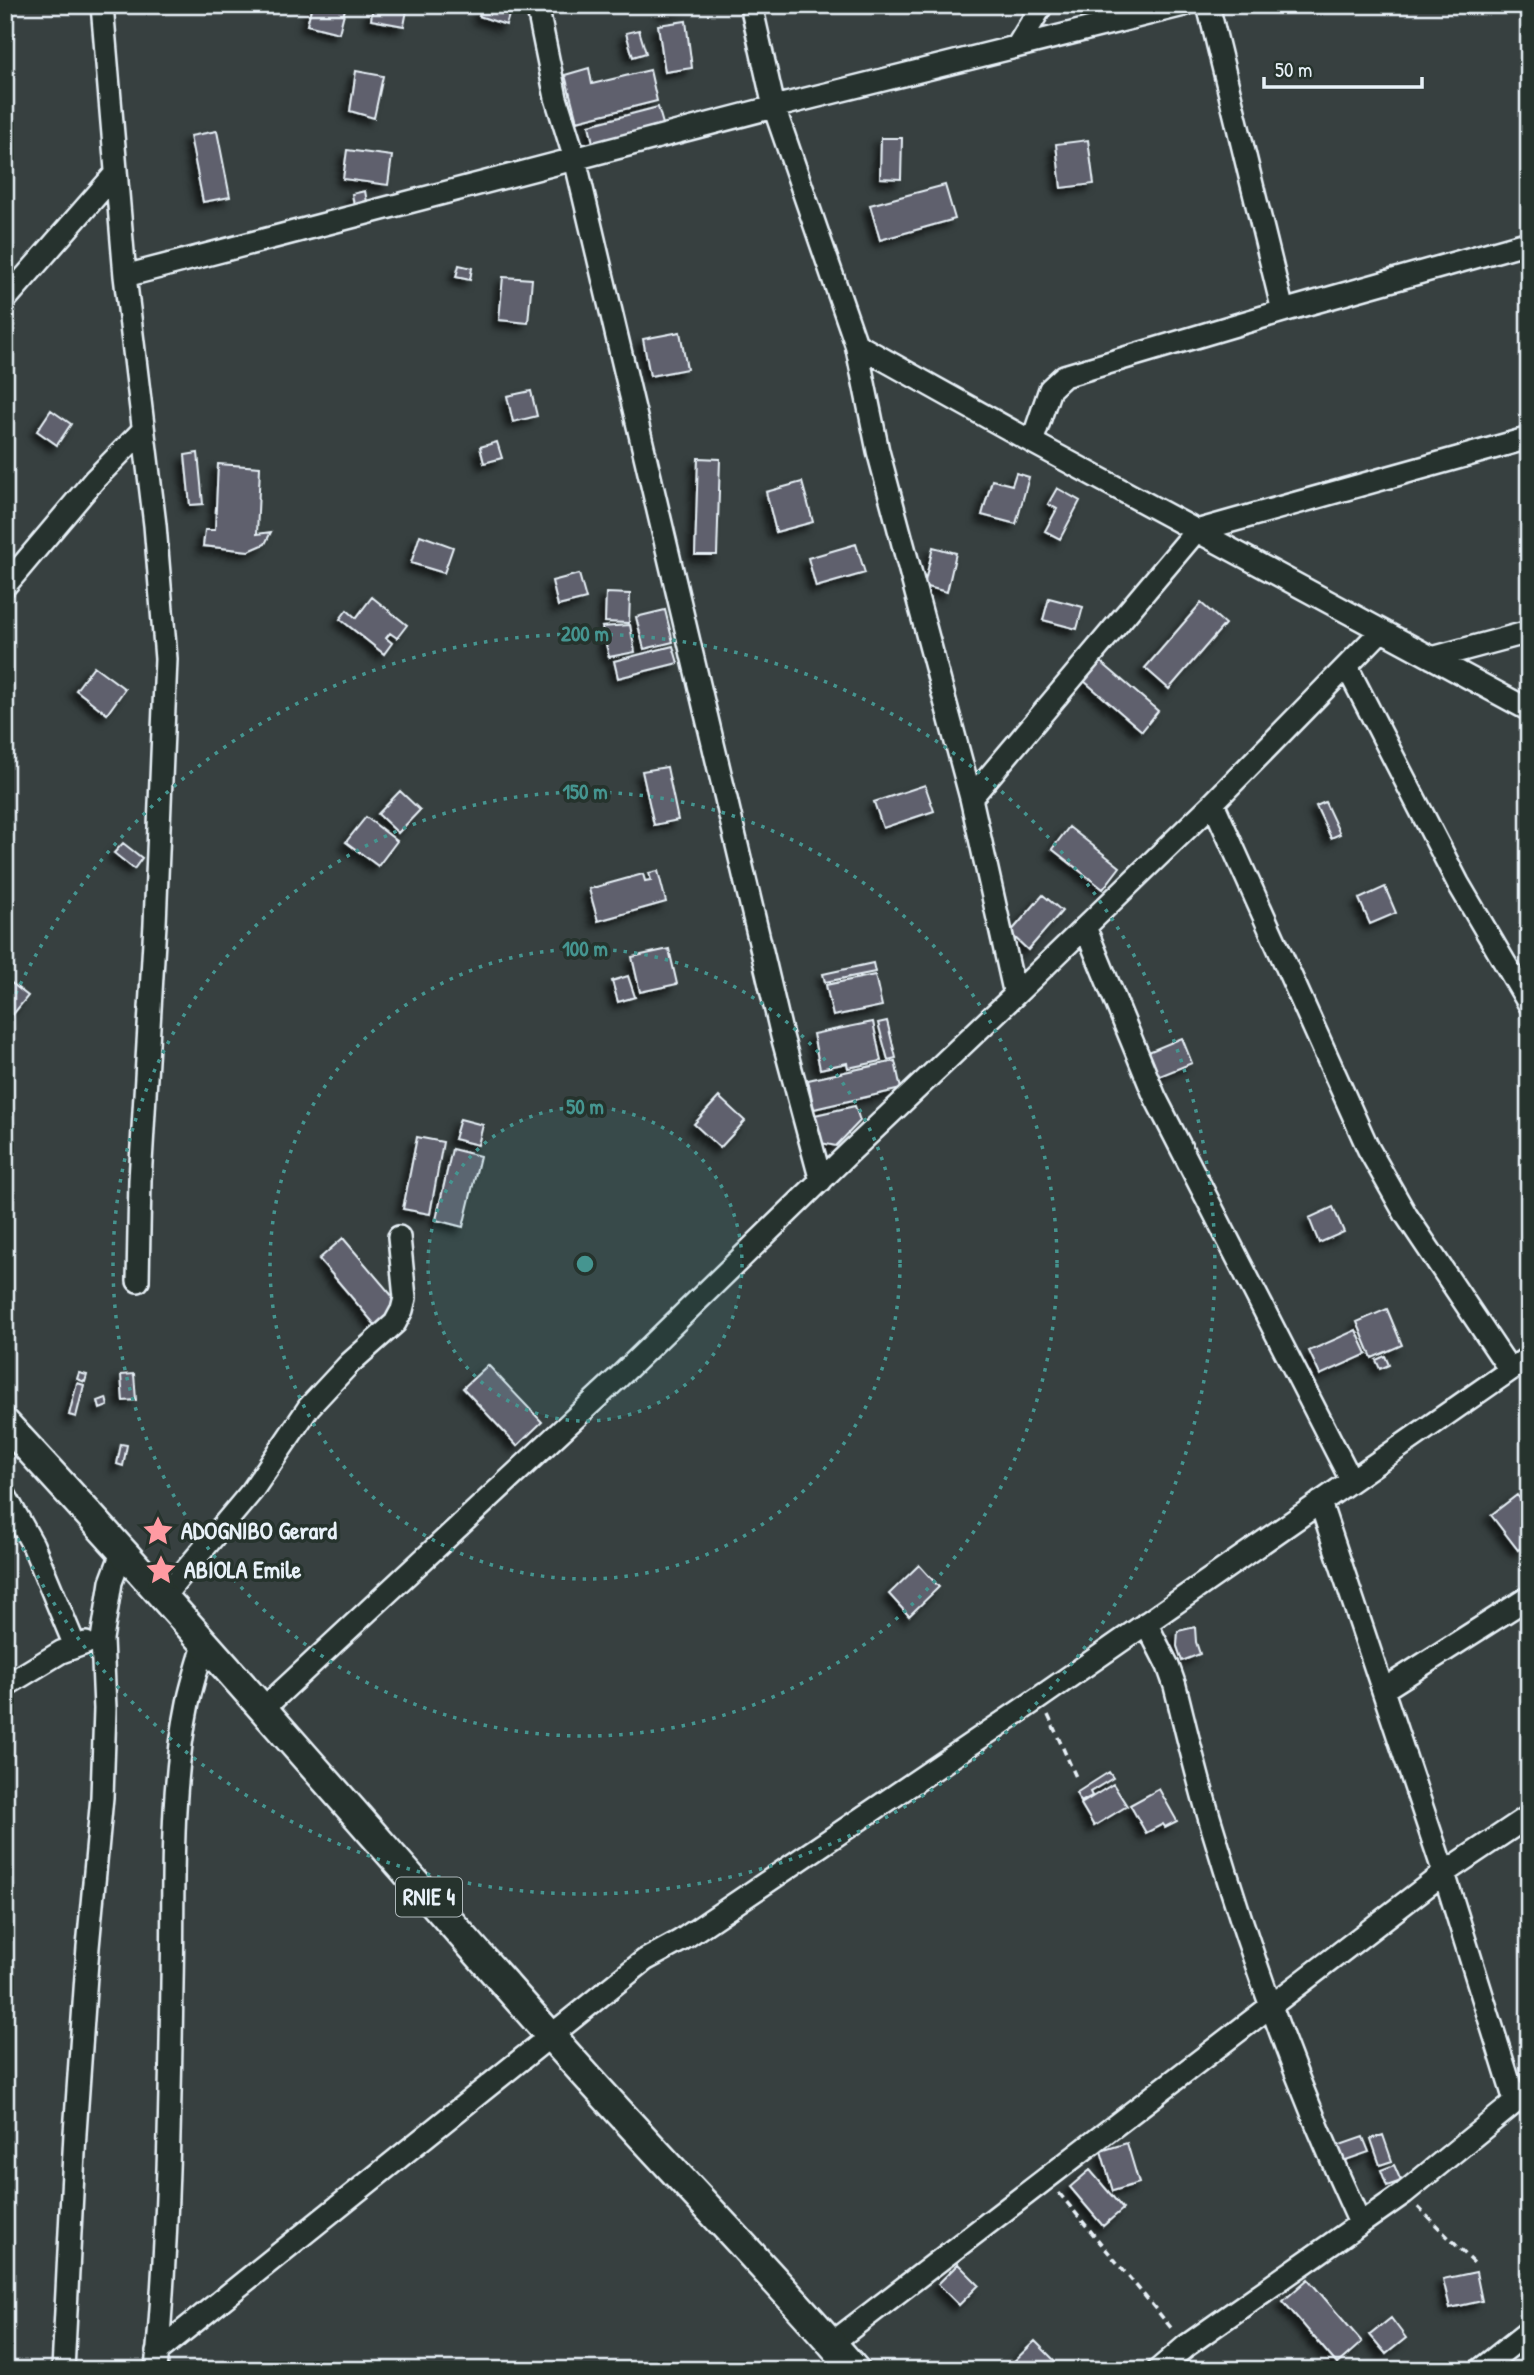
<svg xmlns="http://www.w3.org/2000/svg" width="1534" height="2375" viewBox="0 0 1534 2375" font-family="'Patrick Hand',sans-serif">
<defs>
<filter id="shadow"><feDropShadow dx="-6" dy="6" stdDeviation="3.5" flood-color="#0009"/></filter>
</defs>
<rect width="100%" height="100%" fill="#374040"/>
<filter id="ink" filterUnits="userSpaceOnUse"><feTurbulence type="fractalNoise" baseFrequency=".0143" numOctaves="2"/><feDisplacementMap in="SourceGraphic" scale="14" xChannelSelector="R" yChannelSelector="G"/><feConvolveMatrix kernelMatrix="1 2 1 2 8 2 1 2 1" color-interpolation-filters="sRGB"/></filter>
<g filter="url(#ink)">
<!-- building -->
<path fill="#5f606d" stroke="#e8f1f8" stroke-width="2" filter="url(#shadow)" d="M312,5H346L339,33L307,25Z
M373,5H408L404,26L371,20Z
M482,5H512L506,25L479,16Z
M662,5H691L664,13Z
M686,21L692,68L665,72L658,25Z
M639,30L646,53L633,57L626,33Z
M589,68L592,84L650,70L657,101L577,121L565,75Z
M356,71L383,76L374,118L350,111Z
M658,107L663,124L593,143L589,125Z
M217,131L230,197L203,202L190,136Z
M881,138H902L901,179L880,178Z
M1088,140L1094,184L1061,188L1056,144Z
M347,150L392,156L388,185L343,179Z
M945,185L955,219L880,240L870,205Z
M365,191L367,202L354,205L352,194Z
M459,265L472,268L470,280L456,277Z
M503,277L532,279L528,323L499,320Z
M680,332L687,369L650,376L643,339Z
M531,391L537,416L513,422L507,396Z
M51,410L71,424L57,445L37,431Z
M497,442L502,458L484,463L480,447Z
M198,453L203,504L190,505L185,455Z
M698,458L720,459L717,555H695Z
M218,464L260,467L257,534L271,532L265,544L249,551L203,546L205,530H215Z
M1016,473L1029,477L1016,524L982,515L992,480L1012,485Z
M802,482L813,522L776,532L766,492Z
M1057,488L1080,501L1060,539L1045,531L1057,509L1048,504Z
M420,535L453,547L444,573L411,563Z
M856,544L865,573L816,587L808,558Z
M933,547L956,553L947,592L924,586Z
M579,574L586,599L558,606L552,581Z
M606,593L630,594L629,623L605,622Z
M372,597L407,625L397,638L390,633L386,638L392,643L384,654L340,619L347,610L356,618Z
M1049,598L1083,607L1077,629L1043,620Z
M1201,603L1225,624L1169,689L1145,668Z
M665,610L673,642L644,649L636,617Z
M630,625L635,652L609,657L602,627Z
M673,646L678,663L618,678L614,661Z
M1101,662L1158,711L1142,731L1084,681Z
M94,666L125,689L107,714L76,690Z
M667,767L678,820L654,825L642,771Z
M925,785L934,811L883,828L874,802Z
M400,791L420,810L398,833L378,814Z
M1325,802L1340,834L1331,838L1316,806Z
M366,817L397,841L378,866L346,842Z
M1069,827L1120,867L1103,889L1052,849Z
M123,843L142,858L134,869L114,853Z
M658,871L666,902L598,921L589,889L643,874L645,881L651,880L649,873Z
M1385,887L1396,913L1370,924L1359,899Z
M1043,895L1062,911L1028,950L1010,933Z
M669,949L677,984L640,992L632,957Z
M873,963L875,972L825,982L823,974Z
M875,975L882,1006L833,1016L826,985Z
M628,976L635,997L618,1002L612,981Z
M5,978L28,996L11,1017L5,1013Z
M887,1021L896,1058L888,1060L878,1023Z
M873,1022L881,1061L848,1068L847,1063L820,1069L813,1034Z
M1182,1038L1192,1063L1155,1078L1146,1053Z
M895,1061L901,1089L814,1109L808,1080Z
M719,1097L745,1121L720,1148L694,1124Z
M855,1106L860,1121L836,1146L821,1143L815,1115Z
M460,1119L483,1125L478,1145L454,1139Z
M417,1137L443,1142L430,1214L403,1209Z
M452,1149L480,1156L463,1227L436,1220Z
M1333,1207L1344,1232L1319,1243L1309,1218Z
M343,1238L399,1304L376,1326L319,1259Z
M1387,1309L1402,1345L1372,1358L1357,1322Z
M1356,1330L1367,1354L1320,1375L1309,1351Z
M1385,1356L1389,1365L1380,1369L1376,1360Z
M488,1365L542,1422L517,1446L463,1388Z
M79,1373L87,1375L85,1382L77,1379Z
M134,1374L136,1400L123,1401L121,1375Z
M77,1383L84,1385L76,1417L69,1415Z
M106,1398L108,1406L100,1409L98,1401Z
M121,1444L127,1445L123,1466L117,1464Z
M1517,1495L1529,1510V1542L1518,1550L1491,1515Z
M919,1565L939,1587L909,1616L889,1594Z
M1195,1627L1196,1642L1200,1654L1182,1661L1177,1646L1178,1631Z
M1109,1772L1113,1778L1090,1792L1092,1796L1081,1802L1076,1793Z
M1113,1784L1127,1806L1094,1826L1081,1804Z
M1159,1789L1177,1821L1165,1827L1163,1824L1146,1833L1130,1805Z
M1383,2135L1392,2161L1380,2165L1371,2139Z
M1363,2137L1369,2152L1343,2161L1337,2146Z
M1127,2143L1139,2183L1113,2191L1101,2151Z
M1394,2165L1401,2181L1387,2186L1381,2170Z
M1090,2170L1123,2209L1103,2226L1070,2187Z
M958,2264L979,2285L959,2305L938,2284Z
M1476,2272L1482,2301L1450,2308L1443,2279Z
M1308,2279L1362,2342L1337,2364L1283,2301Z
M1391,2318L1406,2338L1386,2354L1370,2335Z
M1035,2341L1055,2361L1046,2370H1005Z"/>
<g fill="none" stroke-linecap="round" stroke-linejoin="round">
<defs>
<path id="minor" d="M102,5L125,276L774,107L1184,5
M537,5L556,98L575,159L782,1036L821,1181
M1208,5L1283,311
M1018,45L1042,5
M125,276L155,525L166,659L155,924L140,1180L138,1281
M5,300L116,173
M856,344L1032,442L1529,710
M1032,442L1050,389L1064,376L1283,311L1529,242
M5,586L95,479L143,430
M1432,658L1529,632
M1347,667L1458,883L1529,1004
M971,798L1196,531L1529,438
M1213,803L1368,1148L1406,1215L1510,1370
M1085,927L1155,1097L1351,1480
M1015,995L1213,803L1381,631
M5,1495L33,1545L75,1646
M1320,1502L1444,1873L1515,2101
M163,1597L252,1491L309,1407L350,1363L395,1323L402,1310L405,1298L399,1237
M1146,1623L1168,1666L1175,1686C1187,1734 1198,1782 1213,1830C1253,1964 1301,2096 1360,2223
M5,1686L61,1652L86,1643
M1383,1690L1529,1597
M264,1708L619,1377L850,1152L1015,995L971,798L878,451L856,344L774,107L751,5
M832,2343L1444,1873L1529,1816
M157,2352L645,1960L680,1941L1039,1698L1529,1357
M63,2370L75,2133L88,1947L102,1797L105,1709L102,1639L111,1582L123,1550
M156,2370C168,2242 170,2112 172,1983C174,1891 169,1795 188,1703C192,1683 199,1662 205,1642
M1158,2370L1186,2346L1404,2193L1529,2091
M1480,2370L1529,2331"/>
<path id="major" d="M5,1423C191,1623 368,1830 549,2034C649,2148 756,2255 855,2370"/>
</defs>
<!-- minor casing -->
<use href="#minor" stroke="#e8f1f8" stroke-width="26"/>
<!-- major casing -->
<use href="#major" stroke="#e8f1f8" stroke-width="33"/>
<!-- path -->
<path stroke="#e8f1f8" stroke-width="3.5" stroke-dasharray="7 5" stroke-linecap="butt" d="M1048,1715L1076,1777
M1059,2193L1173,2330
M1418,2207L1475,2264"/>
<!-- minor -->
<use href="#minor" stroke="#26332d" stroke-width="21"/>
<!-- major -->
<use href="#major" stroke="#26332d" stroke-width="28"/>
</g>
</g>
<!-- distance rings -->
<circle cx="585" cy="1264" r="157" fill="#459590" fill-opacity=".12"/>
<g fill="none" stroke="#459590" stroke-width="3.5" stroke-dasharray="3.5 7">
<circle cx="585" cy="1264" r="157"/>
<circle cx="585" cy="1264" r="315"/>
<circle cx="585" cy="1264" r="472"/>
<path d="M7 1013A630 630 0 1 1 7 1515"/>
</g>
<!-- icons -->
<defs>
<symbol id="sight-bare" viewBox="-9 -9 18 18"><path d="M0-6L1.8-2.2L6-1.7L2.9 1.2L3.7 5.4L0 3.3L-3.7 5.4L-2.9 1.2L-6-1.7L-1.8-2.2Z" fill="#ff9aa2" stroke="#26332d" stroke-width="2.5" paint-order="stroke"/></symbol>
</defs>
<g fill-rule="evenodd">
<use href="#sight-bare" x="136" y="1509" width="44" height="44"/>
<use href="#sight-bare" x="139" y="1548" width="44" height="44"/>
</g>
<g text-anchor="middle" stroke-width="7" stroke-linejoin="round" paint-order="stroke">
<!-- shield labels -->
<rect fill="#26332d" stroke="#aeb8bb" stroke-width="2" x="396" y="1877.5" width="66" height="39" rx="5"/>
<g font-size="23" font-weight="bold" fill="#e8f1f8">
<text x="429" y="1905">RNIE 4</text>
</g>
<!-- poi labels -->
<g font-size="24" font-weight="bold" fill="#e8f1f8" stroke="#26332d" text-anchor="start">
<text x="181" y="1539">ADOGNIBO Gerard</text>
<text x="184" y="1578">ABIOLA Emile</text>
</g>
</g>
<circle cx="585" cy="1264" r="10" fill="#459590" stroke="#26332d" stroke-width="3.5"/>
<g font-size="21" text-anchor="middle" font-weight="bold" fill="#459590" stroke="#26332d" stroke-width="7" stroke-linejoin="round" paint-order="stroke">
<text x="585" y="641">200 m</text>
<text x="585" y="799">150 m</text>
<text x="585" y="956">100 m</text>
<text x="585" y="1114">50 m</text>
</g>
<!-- margin -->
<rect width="1534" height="2375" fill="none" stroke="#26332d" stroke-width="28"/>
<rect x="14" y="14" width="1506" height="2347" fill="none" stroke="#e8f1f8" stroke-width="2.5" filter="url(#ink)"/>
<!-- scale -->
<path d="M1264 77v10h158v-10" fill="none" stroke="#e8f1f8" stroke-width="3.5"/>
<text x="1275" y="77" font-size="21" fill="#e8f1f8" stroke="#26332d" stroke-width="5" paint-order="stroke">50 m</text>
</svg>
